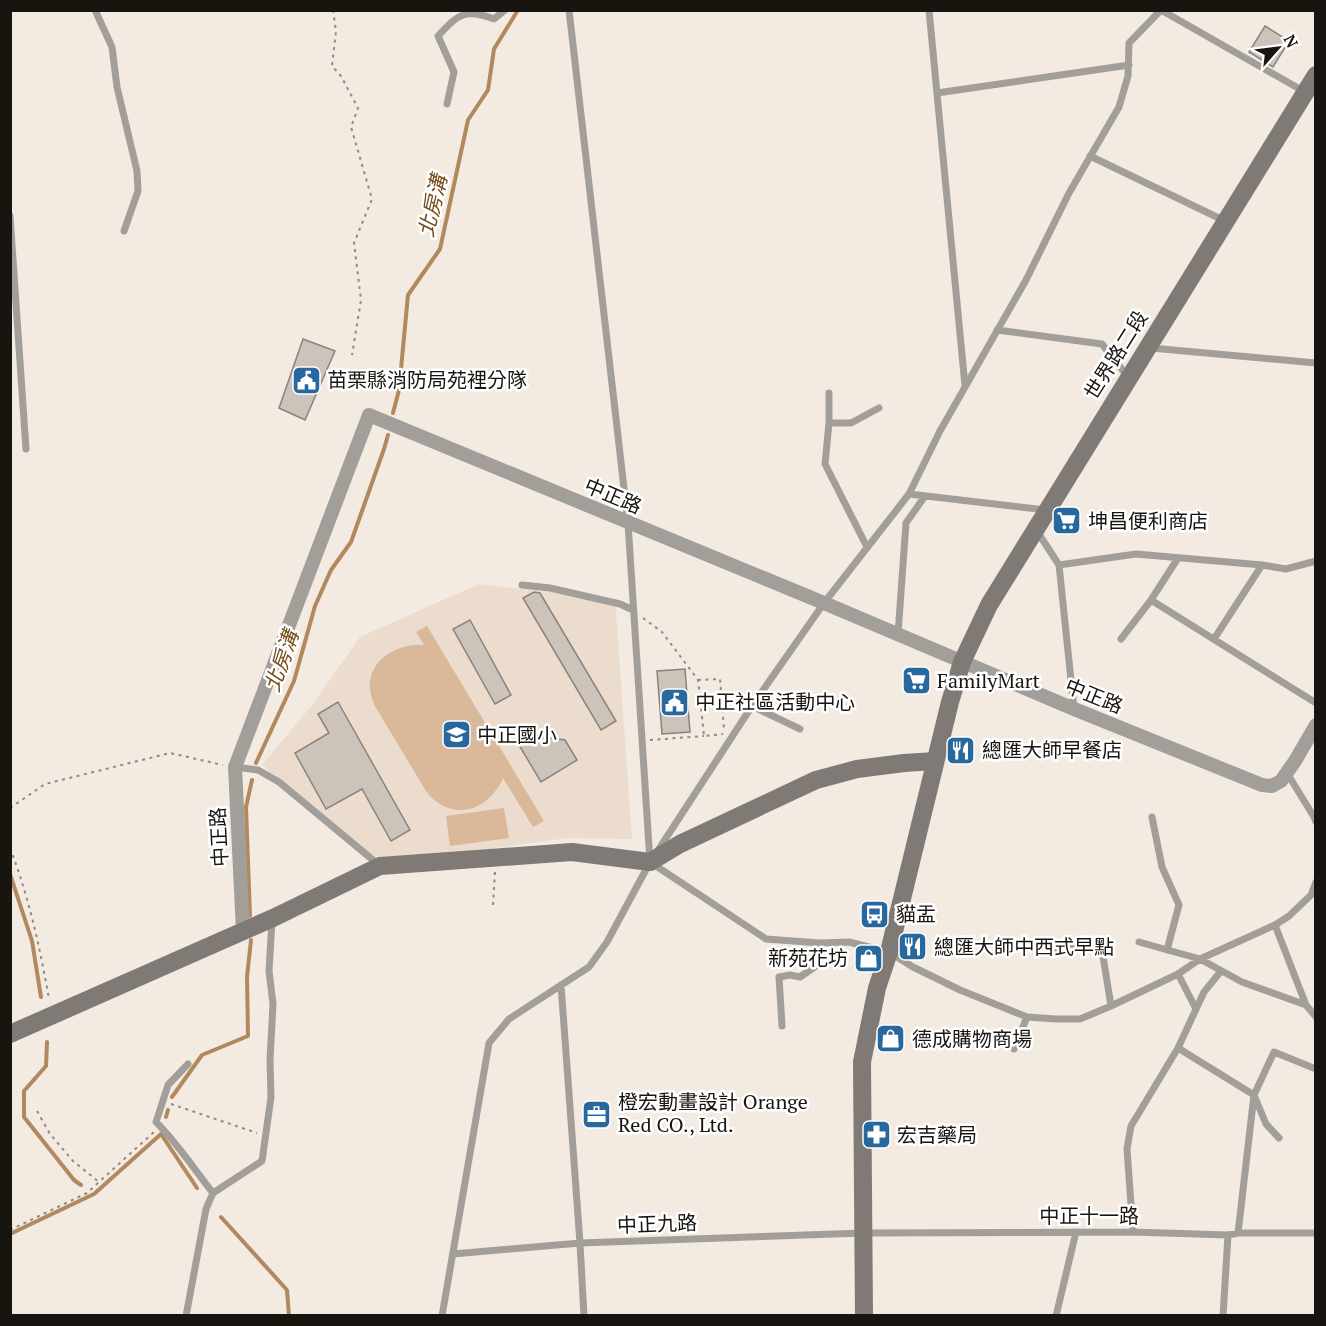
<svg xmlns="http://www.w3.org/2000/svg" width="1326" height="1326" viewBox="0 0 1326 1326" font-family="'PT Serif','Noto Sans TC',serif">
<rect width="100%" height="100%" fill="#f3eae1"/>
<!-- built -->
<path fill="#ebdcce" d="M479,584L615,599L632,839L567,838L382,864L262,765L313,704L360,637Z"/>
<!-- green -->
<path fill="#d9b999" d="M427,626L544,821L533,827L503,778C501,782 499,787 496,790C477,817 444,816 426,791L376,708C374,704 372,699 371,695C363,663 396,642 424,645L416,632Z
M504,808L509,838L450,846L446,816Z"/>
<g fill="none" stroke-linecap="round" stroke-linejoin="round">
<!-- stream -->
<path stroke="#b2895f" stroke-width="4" d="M393,413L399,390L408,295L440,249L468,120L488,90L494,49L518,10
M256,763L294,681L315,606L331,570L351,542L384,449L388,435
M10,874L32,941L41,997
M250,916L246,807L252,780
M47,1042L46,1066L24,1091V1117L74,1180L81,1185
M172,1097L202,1055L248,1036L247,977L251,940
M166,1117L168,1110
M221,1217L287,1290L289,1316
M10,1234L94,1194L161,1134L197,1188"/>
</g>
<!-- building -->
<path fill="#ccc3bb" stroke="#8b837b" stroke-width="1.5" d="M1265,26L1289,41L1273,67L1249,52Z
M303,339L335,351L305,420L279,408Z
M534,592L540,593L616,721L601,730L523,598Z
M470,620L511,695L495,704L453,629Z
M685,669L690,732L662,734L657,671Z
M338,702L410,830L391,841L362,789L326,809L295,753L329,733L318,714Z
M535,736L565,740L577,760L541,782L519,745Z"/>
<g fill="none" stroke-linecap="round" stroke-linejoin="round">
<!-- path -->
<path stroke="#908a83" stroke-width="2" stroke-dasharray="3 4.5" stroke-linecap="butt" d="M333,10L336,31L332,66L341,76L358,108L351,127L372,199L354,243L361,300L352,355
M643,618L662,632L698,680L704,736L723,734
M698,680L720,679L724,730
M650,740L704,736
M10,808L45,784L170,753L223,765
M10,848C29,897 40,948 49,999
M493,905L495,871
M171,1104L257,1133
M37,1111L50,1134L73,1161L99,1182
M10,1230L87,1193L154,1132"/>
<!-- lane -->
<path stroke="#a29f9b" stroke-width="7" d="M95,10L112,47L117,87L137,171L138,191L124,231
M569,10L628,523L650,862L766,939L820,943L849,942L889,952L913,967L960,990L1027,1017L1056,1019H1080L1111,1006L1178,974L1200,959L1275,925L1289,916L1311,895L1316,882
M929,10L965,386
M937,93L1129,65
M447,104L454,72L438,36C459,14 464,8 494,19L505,10
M1090,156L1225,221
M10,216L26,449
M997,330L1102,344L1128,377
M1151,348L1316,363
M829,393V423L825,464L867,547
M829,423H851L879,408
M909,494L1046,510
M1037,531L1059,565L1074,709
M1059,565L1136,554L1262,565L1286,569L1316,561
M522,585L550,588L620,604L633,610
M1151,600L1316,703
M898,634L906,523L925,496
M1121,639L1151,600L1178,558
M1214,639L1262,565
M752,706L800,729
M235,767L258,770L279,782L379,865
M1287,773L1314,817L1316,822
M1152,817L1162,867L1179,905L1167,950
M657,852L752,706L824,603L909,494L940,431L1026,280L1069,193L1119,107L1128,76L1129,43L1161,10L1305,92
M1275,925L1306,1005L1316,1017
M1139,942L1200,959L1242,982L1306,1005
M1053,953L1066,944L1102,950L1111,1006
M1178,974L1196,1009
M561,985L580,1243L584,1316
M782,1026L779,977L790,975L800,977L816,966L820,943
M1178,1048L1254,1095L1266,1124L1279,1138
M1014,1049L1027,1017
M188,1064L168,1085L156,1122C178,1144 194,1169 213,1193
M1133,1232L1127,1149L1131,1126L1178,1048L1204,992L1221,971
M1238,1233L1254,1095L1274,1052L1316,1069
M453,1254L580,1243L863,1233L1133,1232L1228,1235L1238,1233H1316
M186,1316L206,1209L213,1193L262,1161L271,1097L270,1060L273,1004L269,971L272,921
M442,1316L489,1043L509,1019L589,967L607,942L649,864
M1056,1316L1076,1232
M1223,1316L1228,1235"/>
<!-- street -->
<path stroke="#a29f9b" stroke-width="14" d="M243,931L235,767L369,415L824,603L1074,709L1262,785L1272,786L1281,781L1295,761L1316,725"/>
<!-- secondary -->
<path stroke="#7f7a75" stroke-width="18" d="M10,1034L273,918L380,866L572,852L650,862L680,844L816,780L857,769L904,763L935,761
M864,1316L862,1062L877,988L889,952L950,702L962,662L989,605L1316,75"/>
</g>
<!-- icons -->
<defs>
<symbol id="civic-square" viewBox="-11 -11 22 22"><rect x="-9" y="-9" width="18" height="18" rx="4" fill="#27689e" stroke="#fff"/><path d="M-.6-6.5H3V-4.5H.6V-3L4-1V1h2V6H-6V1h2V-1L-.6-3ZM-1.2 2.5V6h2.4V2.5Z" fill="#fff"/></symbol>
<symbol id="supermarket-square" viewBox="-11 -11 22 22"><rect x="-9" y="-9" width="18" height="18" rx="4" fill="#27689e" stroke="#fff"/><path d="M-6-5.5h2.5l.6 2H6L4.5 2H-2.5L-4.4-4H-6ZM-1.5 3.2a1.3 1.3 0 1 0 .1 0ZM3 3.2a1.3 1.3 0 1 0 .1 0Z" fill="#fff"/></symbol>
<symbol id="school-square" viewBox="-11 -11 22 22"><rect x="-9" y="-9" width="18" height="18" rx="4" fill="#27689e" stroke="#fff"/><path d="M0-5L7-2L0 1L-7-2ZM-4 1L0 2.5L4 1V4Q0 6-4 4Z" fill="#fff"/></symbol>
<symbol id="restaurant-square" viewBox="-11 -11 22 22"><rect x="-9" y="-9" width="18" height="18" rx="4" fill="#27689e" stroke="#fff"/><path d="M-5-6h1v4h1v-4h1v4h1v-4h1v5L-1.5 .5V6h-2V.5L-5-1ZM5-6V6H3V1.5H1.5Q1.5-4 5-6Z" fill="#fff"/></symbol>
<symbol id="bus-square" viewBox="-11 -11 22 22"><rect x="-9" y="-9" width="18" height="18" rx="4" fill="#27689e" stroke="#fff"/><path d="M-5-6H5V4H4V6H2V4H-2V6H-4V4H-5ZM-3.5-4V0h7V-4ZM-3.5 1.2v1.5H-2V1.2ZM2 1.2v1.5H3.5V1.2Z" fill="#fff"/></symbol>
<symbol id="shop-square" viewBox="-11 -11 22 22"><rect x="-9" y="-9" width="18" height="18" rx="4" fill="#27689e" stroke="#fff"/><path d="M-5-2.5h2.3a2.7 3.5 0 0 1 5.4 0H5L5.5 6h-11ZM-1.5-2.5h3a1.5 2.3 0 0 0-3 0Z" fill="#fff"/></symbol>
<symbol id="office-square" viewBox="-11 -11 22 22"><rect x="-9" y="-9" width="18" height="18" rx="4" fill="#27689e" stroke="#fff"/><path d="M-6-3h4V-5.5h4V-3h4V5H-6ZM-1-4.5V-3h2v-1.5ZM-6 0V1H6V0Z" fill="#fff"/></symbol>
<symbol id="pharmacy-square" viewBox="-11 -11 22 22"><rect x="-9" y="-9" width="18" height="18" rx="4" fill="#27689e" stroke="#fff"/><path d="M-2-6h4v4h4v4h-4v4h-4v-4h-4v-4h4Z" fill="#fff"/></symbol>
</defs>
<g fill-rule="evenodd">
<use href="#civic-square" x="290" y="364" width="33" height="33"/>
<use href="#supermarket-square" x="1050" y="504" width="33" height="33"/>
<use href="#supermarket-square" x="900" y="664" width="33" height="33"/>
<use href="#civic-square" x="658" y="686" width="33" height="33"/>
<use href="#school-square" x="440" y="718" width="33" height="33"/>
<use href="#restaurant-square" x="944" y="734" width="33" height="33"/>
<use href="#bus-square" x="858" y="898" width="33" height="33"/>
<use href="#restaurant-square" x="896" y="930" width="33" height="33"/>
<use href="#shop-square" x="852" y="942" width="33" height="33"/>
<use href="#shop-square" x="874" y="1022" width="33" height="33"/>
<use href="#office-square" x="580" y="1098" width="33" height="33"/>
<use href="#pharmacy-square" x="860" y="1118" width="33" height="33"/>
</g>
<g text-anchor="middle" stroke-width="5" stroke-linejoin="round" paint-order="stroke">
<!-- street labels -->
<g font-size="20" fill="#181511" stroke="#fff">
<text transform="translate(1116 355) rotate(-58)" y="7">世界路二段</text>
<text transform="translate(613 496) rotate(23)" y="7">中正路</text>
<text transform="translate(1094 696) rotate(22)" y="7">中正路</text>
<text transform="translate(219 837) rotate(-93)" y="7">中正路</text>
<text x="1089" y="1223">中正十一路</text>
<text transform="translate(657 1224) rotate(-2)" y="7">中正九路</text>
</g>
<!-- poi labels -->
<g font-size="20" fill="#181511" stroke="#fff" text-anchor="start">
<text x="327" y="387">苗栗縣消防局苑裡分隊</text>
<text x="1088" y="528">坤昌便利商店</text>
<text x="937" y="688">FamilyMart</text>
<text x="695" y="709">中正社區活動中心</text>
<text x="477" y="742">中正國小</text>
<text x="982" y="757">總匯大師早餐店</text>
<text x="896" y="921">貓盂</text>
<text x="934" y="954">總匯大師中西式早點</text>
<text x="848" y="965" text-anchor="end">新苑花坊</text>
<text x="912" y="1046">德成購物商場</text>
<text x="618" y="1109">橙宏動畫設計 Orange<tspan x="618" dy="23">Red CO., Ltd.</tspan></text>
<text x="897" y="1142">宏吉藥局</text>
</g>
<!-- water labels -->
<g font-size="21" font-style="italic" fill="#754c1a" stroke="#fff">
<text transform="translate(433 206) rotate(-77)" y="7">北房溝</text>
<text transform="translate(282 661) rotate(-71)" y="7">北房溝</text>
</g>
</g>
<!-- border -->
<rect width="1326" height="1326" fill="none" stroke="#181511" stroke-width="24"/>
<!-- north arrow -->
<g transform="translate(1278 48) rotate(62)" stroke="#ffffff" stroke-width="4.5" paint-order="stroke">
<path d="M0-4.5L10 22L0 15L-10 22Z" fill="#181511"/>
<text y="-9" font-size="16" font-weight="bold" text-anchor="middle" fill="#181511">N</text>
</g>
</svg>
